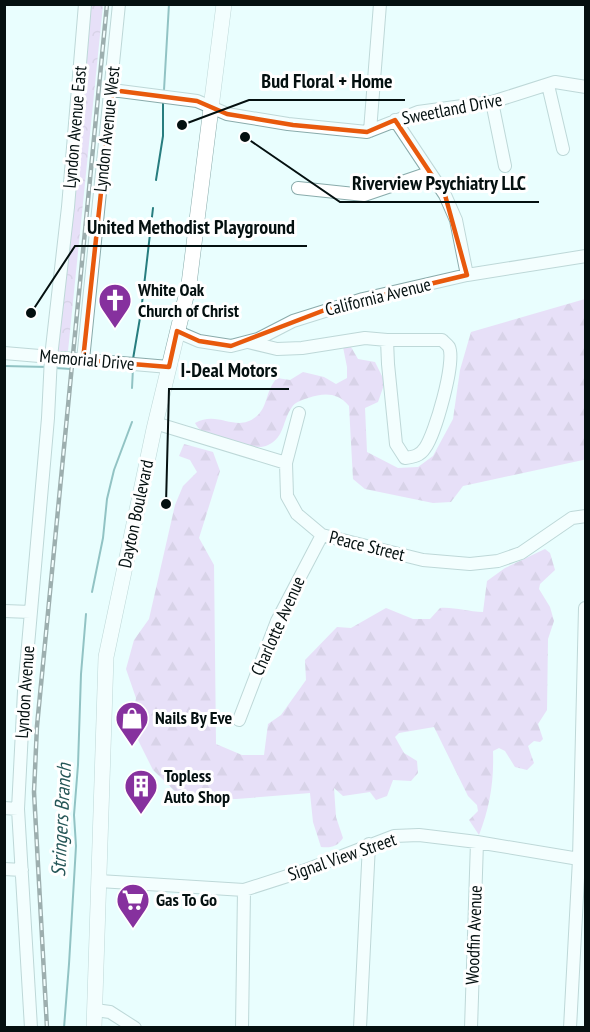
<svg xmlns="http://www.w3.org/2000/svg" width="590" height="1032" viewBox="0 0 590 1032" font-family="'PT Sans Narrow',sans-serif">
<defs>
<pattern id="forest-firs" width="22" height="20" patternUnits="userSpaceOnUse" patternTransform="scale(1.5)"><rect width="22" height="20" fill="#e5bcf1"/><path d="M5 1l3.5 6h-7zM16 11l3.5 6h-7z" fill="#c3a1ce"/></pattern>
<pattern id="park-crowns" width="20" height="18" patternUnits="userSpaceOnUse" patternTransform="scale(1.5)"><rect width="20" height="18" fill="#e5bcf1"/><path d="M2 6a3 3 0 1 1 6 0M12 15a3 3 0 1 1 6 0" fill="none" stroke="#c3a1ce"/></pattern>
</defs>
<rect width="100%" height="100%" fill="#e9fefe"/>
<!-- forest -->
<path fill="url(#forest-firs)" d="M585,299L586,459L583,460L463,486L451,502L433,503L365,489L353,479L349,406C337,392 324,393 308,398C302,400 295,402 292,407C282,421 285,437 268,445C256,451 239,442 227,439C215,436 201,435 195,423C219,409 237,435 258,415C268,405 266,390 277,378L290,380L303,372L324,377L336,384L347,378V367L343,347H351L358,359L375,362L385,382L378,402L365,408L367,452L398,468L418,467L433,456L453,419L460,370L471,332Z
M184,444L213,452L220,471L199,538L214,565L216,744L242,755H264L268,724L281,715L306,680L305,660L337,627L351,628L386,608L413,619H430L440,608C455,607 468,612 483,612L487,581L505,568L545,549L550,553L555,570L540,584L539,589L550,607L554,621L548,639L547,710L538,724L543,739L540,742L534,741L528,746L534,763L527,770L515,767L505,751L499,748L493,751C494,781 490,807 479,835L469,820L478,811L477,805L468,796L434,727L399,733L395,737L404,753L417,761L418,773L411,781L393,780L387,796L376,800L370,792L343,796L334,788L336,817L343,838C337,847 331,848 321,847L313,822L310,793L236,799L181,797L153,770L136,736L132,721L136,698L126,669L134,640L149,619L175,505L183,486L197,472L190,460L179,456Z"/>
<!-- park -->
<path fill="url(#park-crowns)" d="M91,5H103L68,351H58Z"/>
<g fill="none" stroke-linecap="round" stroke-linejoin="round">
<!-- stream -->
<path stroke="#277d7f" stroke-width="2" d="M164,90L169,4
M156,180L163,136V102
M133,359L141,312L153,208
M4,366L47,367
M55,368L71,369
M132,388L133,368
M92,592L103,538L107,499L114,470L132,422
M64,1028L69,964L76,846L74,815L78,765L81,674L86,614"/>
<defs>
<path id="minor" d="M548,85L563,149
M112,90L197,101L227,114L288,124L367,132L418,112L492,102L555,82L586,87
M492,102L505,166
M395,120L445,195L456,220L467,275
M370,131L380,4
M298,188L364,195L429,173
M178,332L199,341L231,346L258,339L293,321L363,299L467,275L586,256
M248,342L277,349L302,348L365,338L387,340H442C444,342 447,344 449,347C456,362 435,434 425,448C420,456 413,457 405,458L396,444L388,364L387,340
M4,353L169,367
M83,360L119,4
M155,423L286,463L287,496L297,514L322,535L423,560L470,564L498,561L521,553L572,518L586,516
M286,463L299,413
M4,611L31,612
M239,720L277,621L322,535
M4,808L18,809
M4,869L22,870
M99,881L244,890L303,871L394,836L419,835L477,842L579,859L586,858
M95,1010L110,1012L135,1028
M31,1028L18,809L24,691L48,418L51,357L68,207L85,4
M242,1028L244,890
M360,1028L369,844
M471,1028L477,842
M570,1028L579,859L585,608"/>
<path id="major" d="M94,1028L106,657L154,429L189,284L224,4"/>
</defs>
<!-- minor casing -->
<use href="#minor" stroke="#89abab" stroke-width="14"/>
<!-- major casing -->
<use href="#major" stroke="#89abab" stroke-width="16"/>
<!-- minor -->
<use href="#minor" stroke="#fff" stroke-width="12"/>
<!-- major -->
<use href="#major" stroke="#fff" stroke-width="15"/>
<defs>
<path id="rail" d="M47,1028L34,792L37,726L107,4"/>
</defs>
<!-- rail casing -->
<use href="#rail" stroke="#425151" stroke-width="4.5"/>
<!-- rail -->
<use href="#rail" stroke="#fff" stroke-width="2" stroke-dasharray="7" stroke-linecap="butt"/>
</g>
<!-- marked area -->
<path d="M0 0H590V1032H0ZM112,90L197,101L227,114L293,125L367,132L395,120L445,195L467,275L330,308L231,346L199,341L177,331L169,367L83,360Z" fill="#e9fefe" fill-opacity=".55" fill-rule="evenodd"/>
<path fill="none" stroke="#e8590c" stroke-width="4.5" stroke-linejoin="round" d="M112,90L197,101L227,114L293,125L367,132L395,120L445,195L467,275L330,308L231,346L199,341L177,331L169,367L83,360Z"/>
<!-- icons -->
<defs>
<symbol id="church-pin" viewBox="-11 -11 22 30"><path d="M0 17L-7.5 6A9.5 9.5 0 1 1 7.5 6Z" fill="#86319e" stroke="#fff"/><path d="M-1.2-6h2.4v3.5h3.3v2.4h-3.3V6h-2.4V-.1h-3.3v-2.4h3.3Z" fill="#fff"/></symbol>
<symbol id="shop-pin" viewBox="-11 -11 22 30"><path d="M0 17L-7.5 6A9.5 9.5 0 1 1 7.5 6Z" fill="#86319e" stroke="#fff"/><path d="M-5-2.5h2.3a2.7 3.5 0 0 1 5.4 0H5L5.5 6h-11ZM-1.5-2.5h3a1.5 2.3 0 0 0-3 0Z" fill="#fff"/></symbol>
<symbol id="building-pin" viewBox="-11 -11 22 30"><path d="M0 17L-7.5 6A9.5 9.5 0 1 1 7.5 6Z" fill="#86319e" stroke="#fff"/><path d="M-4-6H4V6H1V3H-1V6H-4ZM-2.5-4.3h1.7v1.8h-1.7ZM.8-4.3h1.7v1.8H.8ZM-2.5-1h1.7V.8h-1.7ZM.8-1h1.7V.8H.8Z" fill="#fff"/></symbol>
<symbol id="supermarket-pin" viewBox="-11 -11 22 30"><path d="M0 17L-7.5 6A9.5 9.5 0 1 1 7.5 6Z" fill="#86319e" stroke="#fff"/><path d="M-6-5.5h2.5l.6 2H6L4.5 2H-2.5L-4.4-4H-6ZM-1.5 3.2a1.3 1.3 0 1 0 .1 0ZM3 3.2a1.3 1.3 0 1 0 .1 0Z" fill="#fff"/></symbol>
</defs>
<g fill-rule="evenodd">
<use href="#church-pin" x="96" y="281" width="38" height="52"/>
<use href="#shop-pin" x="113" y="699" width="38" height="52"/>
<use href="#building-pin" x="122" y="767" width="38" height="52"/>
<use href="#supermarket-pin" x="114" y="881" width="38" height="52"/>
</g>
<g text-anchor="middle" stroke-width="6" stroke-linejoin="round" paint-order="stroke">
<!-- street labels -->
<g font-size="18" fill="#041010" stroke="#fff">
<text transform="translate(452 109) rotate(-11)" y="6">Sweetland Drive</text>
<text transform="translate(75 127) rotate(-85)" y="6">Lyndon Avenue East</text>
<text transform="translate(107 129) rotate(-84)" y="6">Lyndon Avenue West</text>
<text transform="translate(378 297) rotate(-14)" y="6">California Avenue</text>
<text transform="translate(87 360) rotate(5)" y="6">Memorial Drive</text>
<text transform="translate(136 514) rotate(-78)" y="6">Dayton Boulevard</text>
<text transform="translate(367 546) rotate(14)" y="6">Peace Street</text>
<text transform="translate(278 626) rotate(-66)" y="6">Charlotte Avenue</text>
<text transform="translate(25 692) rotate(-86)" y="6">Lyndon Avenue</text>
<text transform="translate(342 857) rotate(-19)" y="6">Signal View Street</text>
<text transform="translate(474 935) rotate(-88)" y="6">Woodfin Avenue</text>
</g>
<!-- poi labels -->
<g font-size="18" font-weight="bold" fill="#041010" stroke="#fff" text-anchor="start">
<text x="138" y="296">White Oak<tspan x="138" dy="21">Church of Christ</tspan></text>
<text x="155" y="724">Nails By Eve</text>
<text x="164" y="782">Topless<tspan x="164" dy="21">Auto Shop</tspan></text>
<text x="156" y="906">Gas To Go</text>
</g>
<!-- water labels -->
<g font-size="20" font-style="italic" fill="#255657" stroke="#fff">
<text transform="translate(61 820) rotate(-87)" y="7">Stringers Branch</text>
</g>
</g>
<!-- callouts -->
<path fill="none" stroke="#041010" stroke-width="2" d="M182 125L249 100H405M245 137L340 202H539M31 313L75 246H307M166 504L169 389H289"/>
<g fill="#041010" stroke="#fff" stroke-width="2">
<circle cx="182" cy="125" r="6"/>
<circle cx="245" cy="137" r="6"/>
<circle cx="31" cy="313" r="6"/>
<circle cx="166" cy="504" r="6"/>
</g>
<g font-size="20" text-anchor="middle" font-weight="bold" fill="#041010" stroke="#fff" stroke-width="6" stroke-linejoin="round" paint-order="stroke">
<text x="327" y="88">Bud Floral + Home</text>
<text x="439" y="190">Riverview Psychiatry LLC</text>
<text x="191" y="234">United Methodist Playground</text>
<text x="229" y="377">I-Deal Motors</text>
</g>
<!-- border -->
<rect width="590" height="1032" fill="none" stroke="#041010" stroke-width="12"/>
</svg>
